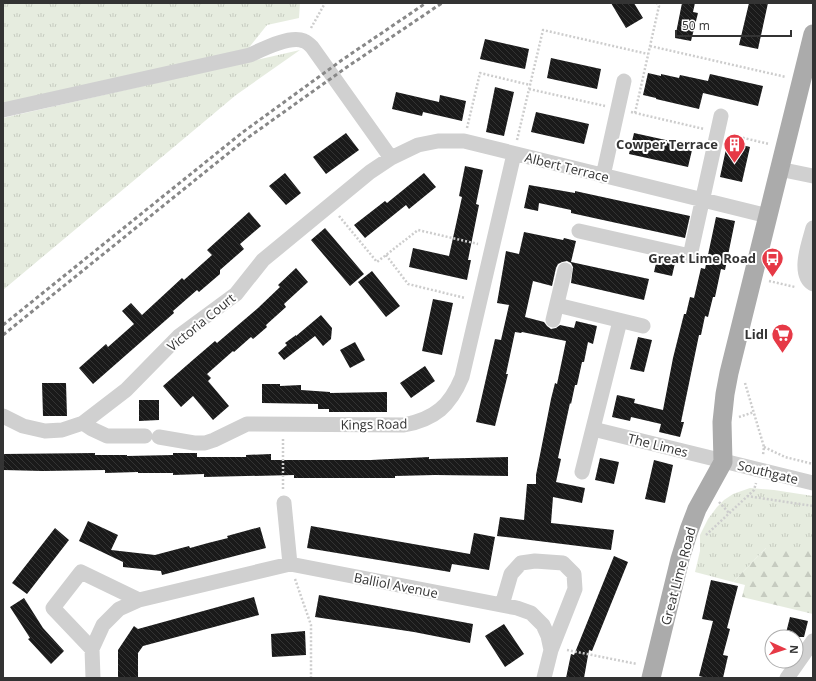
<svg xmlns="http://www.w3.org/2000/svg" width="816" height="681" viewBox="0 0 816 681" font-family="'Open Sans',sans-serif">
<defs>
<pattern id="grass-tufts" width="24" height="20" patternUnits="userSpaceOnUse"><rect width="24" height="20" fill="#e6ecdf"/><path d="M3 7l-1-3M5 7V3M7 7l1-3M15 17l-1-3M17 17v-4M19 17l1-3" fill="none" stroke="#c6cbc0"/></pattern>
<pattern id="forest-firs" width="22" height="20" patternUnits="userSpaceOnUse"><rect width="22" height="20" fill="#e6ecdf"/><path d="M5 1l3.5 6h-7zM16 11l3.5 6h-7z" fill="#c6cbc0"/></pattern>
<pattern id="building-back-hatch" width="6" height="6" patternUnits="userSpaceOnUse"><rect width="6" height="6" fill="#1a1a1a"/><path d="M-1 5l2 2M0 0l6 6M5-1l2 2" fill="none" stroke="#333"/></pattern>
</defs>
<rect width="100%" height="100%" fill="#fff"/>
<!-- grass -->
<path fill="url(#grass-tufts)" d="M3,3H300L299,18L267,25L247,50L3,104Z
M300,50L236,95L3,290V118Z
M750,488L774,490L813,496V548H766L733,582L695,572L700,551V535L708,519L717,507L724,500L733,494Z"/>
<!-- forest -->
<path fill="url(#forest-firs)" d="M766,548H813V614L742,597L745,585L733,582Z"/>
<!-- building -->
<path fill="url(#building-back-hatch)" d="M611,3H634L643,18L626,28Z
M682,3H695L693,12L698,13L691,41L675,38Z
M749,3H768L758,49L739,45Z
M485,39L529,49L525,69L480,59Z
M551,58L601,69L597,89L547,78Z
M648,73L661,76V74L679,78L680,75L708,81L710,74L763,86L758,106L703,93L699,109L656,99V98L643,95Z
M495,87L514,92L504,136L486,132Z
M396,92L439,102L440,95L466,101L462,121L423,112L422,116L392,109Z
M536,112L589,124L584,144L531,132Z
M346,133L359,150L326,174L313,157Z
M634,133L693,146L688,167L629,154Z
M735,143L750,147L742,182L720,177L726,149L733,151Z
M465,166L483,170L476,204L479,205L468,260H471L467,280L409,267L413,248L449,256L462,197L459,196Z
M285,173L301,193L286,205L269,186Z
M424,173L436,187L409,209L406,205L365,238L354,225L385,201L387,203Z
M529,185L575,193V191L690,216L685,238L571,213V210L539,203L538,211L524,208Z
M249,212L261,226L240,244L244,249L220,270V274L199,292L197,290L173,311L174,313L93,384L79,368L106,344L108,347L134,324L122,311L131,303L142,315L182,278L184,280L212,255L207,250Z
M716,217L735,221L725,270L721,269L715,297H713L708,317L705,316L701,335H699L681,422H684L680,437L659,432L661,424L631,417L630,421L612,417L617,395L635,399L634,403L663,410L673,358L684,314H686L690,297L694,298L701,268L705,269Z
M325,228L364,274L350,286L311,240Z
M524,232L563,240L564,238L576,241L571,262L649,279L644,300L571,283L573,267L571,263L567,261L562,262L558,264L556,268L552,286L533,281L525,317L544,322L547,326L551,329L556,328L560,325L574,328L576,321L597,326L593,344L588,342L584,362H582L577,385H575L571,404L570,403L558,458L561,459L556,482L585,488L582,503L553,497L551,523L614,530L611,550L497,536L500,517L524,520L527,484H536V475L551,399L555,383L557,384L566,341L522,332L521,333L515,332L506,374H508L495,426L476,422L495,339L501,340L509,305L497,303L506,251L519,254Z
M657,259L675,263L672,276L654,272Z
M296,268L308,282L284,304L286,307L266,325L267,327L253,339L251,337L234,352L233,351L207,374L211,378L208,381L229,406L213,420L193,396L181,407L163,386L194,359L215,341L217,343L258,308L280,287L278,285Z
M372,271L400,306L386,317L358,282Z
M433,299L453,303L442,355L422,351Z
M321,315L332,328L331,339L323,346L315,336L284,360L278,353L287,345L285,343L296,335V336Z
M638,337L652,340L644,372L630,369Z
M355,342L365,360L350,368L340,350Z
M425,366L435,381L411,398L400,383Z
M42,383H66L67,416H43Z
M262,384H280V386L301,385V390L330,392V393L387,392V412H329V409H318V404L262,403Z
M139,400H159V420L139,421Z
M95,453V455H127V456L173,455V453H197V457H246V455L271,454V460H371L429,457V459L508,457V476L435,475L395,476V478H294V475L204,477V474L173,475V473H138V472L105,473V470L43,471L3,470V454Z
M600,458L619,462L614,484L595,480Z
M654,460L673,465L665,503L645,499Z
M88,521L118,535L111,550L155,555L189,546L190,548L208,543L228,538L227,536L260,527L266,548L162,575L161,571L123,567V562L79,541Z
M311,526L470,554L474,533L495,537L489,570L452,564L450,572L307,548Z
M55,528L69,540L27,594L12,583Z
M614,556L628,562L592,651L589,650L584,678H566L571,654L574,655Z
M711,580L738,586L727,628L730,629L723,655L728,656L723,678H707L699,676L713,621L702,619Z
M319,595L473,624L470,643L414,632L315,617Z
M254,597L259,615L143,646L138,653V678H118V650L134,626L138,629Z
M24,598L43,628L64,651L51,664L28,639L30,638L10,607Z
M790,617L808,621L804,637H785Z
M504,624L524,654L505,667L485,636Z
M305,631L306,655L272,657L271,634Z"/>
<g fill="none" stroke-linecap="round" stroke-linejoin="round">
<!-- path -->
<path stroke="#cdcdcd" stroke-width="2.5" stroke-dasharray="2 2" stroke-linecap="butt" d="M311,28L325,3
M650,46L786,77
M529,89L605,106
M631,112L704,129
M635,113L659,6L657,3
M467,128L480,73L530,85
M731,135L769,144
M517,140L543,30L648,54
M339,216L377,262L418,230L478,244
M386,255L408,284L465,298
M769,281L795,287
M745,383L764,447L763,455
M739,417L754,412
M283,439V490
M764,447L785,457L813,464
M747,496L813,506
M719,502L729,513
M706,535L754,490L756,483
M295,579L311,625V678
M567,650L637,664"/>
<!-- minor -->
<path stroke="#d0d0d0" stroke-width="15" d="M3,110L250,55C263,49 290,35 304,41C307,42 310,45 312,47L391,158
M779,169L813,176
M603,176L624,81
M813,228C809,243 797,274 813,284
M579,231L690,256L721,116
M557,305L643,326
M553,320L565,270
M3,416L23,426L45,431L62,430L83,423L126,390L179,336L236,294L263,260L370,172L391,158L418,145L438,141H464L768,216
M83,423L92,429L107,436H145
M593,429L813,483
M159,437L194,443H205L214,440L247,424L404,425C435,419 450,406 462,377L514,154
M582,472L620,321
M284,503L290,564
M502,605L511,574L521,563L535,561L563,563L574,574L575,589L551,650
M92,649L53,608L81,572L139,600
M93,678L92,649L103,625L119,609L139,600L290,564L517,608L531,613L543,625L548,636L551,650L544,678
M787,678L813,641"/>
<!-- major -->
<path stroke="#ababab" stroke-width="19" d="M651,678L680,559L689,530L697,509L723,462L722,422L725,394L729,373L813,34"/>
<!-- rail -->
<path stroke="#888" stroke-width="3" stroke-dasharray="4 3" stroke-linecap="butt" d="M3,325L243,132L342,60L426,3
M3,335L246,139L347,67L442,3"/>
</g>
<!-- icons -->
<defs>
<symbol id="building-pin" viewBox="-11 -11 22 30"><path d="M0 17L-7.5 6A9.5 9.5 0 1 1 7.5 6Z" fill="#e63946" stroke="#fff"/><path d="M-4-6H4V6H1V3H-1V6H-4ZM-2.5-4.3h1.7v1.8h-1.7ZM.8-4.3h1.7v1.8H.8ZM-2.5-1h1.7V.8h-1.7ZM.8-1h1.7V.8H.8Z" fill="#fff"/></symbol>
<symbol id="bus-pin" viewBox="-11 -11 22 30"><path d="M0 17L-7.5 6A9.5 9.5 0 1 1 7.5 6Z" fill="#e63946" stroke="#fff"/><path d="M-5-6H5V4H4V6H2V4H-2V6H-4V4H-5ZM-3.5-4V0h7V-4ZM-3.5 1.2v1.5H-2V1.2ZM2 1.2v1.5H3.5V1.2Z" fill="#fff"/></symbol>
<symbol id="supermarket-pin" viewBox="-11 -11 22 30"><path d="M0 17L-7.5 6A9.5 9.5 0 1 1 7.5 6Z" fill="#e63946" stroke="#fff"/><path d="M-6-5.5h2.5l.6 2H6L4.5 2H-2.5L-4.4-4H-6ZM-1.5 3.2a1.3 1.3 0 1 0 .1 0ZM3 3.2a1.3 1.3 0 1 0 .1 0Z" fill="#fff"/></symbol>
</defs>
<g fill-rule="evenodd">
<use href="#building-pin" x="722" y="132" width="25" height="34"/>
<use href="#bus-pin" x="760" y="246" width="25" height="34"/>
<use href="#supermarket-pin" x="770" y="322" width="25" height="34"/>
</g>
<g text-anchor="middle" stroke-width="4" stroke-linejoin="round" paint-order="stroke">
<!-- poi labels -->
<g font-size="13" font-weight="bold" fill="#333" stroke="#fff" text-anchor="end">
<text x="718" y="149">Cowper Terrace</text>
<text x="756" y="263">Great Lime Road</text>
<text x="768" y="339">Lidl</text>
</g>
<!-- street labels -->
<g font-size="13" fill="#333" stroke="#fff">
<text transform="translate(567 167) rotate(14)" y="5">Albert Terrace</text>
<text transform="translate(201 322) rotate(-39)" y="5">Victoria Court</text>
<text transform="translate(374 424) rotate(-1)" y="5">Kings Road</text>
<text transform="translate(658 445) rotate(14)" y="5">The Limes</text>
<text transform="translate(768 472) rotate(14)" y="5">Southgate</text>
<text transform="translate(678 576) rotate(-75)" y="5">Great Lime Road</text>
<text transform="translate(396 585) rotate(11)" y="5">Balliol Avenue</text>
</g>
</g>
<!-- border -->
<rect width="816" height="681" fill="none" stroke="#333333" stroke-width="8"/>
<!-- north arrow -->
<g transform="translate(784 649) rotate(93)"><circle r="19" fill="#ffffff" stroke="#adadad"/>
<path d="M0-3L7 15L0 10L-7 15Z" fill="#e63946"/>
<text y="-6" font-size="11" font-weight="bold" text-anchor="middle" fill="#333333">N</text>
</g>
<!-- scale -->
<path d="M676 30v6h115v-6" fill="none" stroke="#333333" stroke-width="2"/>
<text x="682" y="30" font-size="12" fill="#333333" stroke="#ffffff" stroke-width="3" paint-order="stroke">50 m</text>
</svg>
